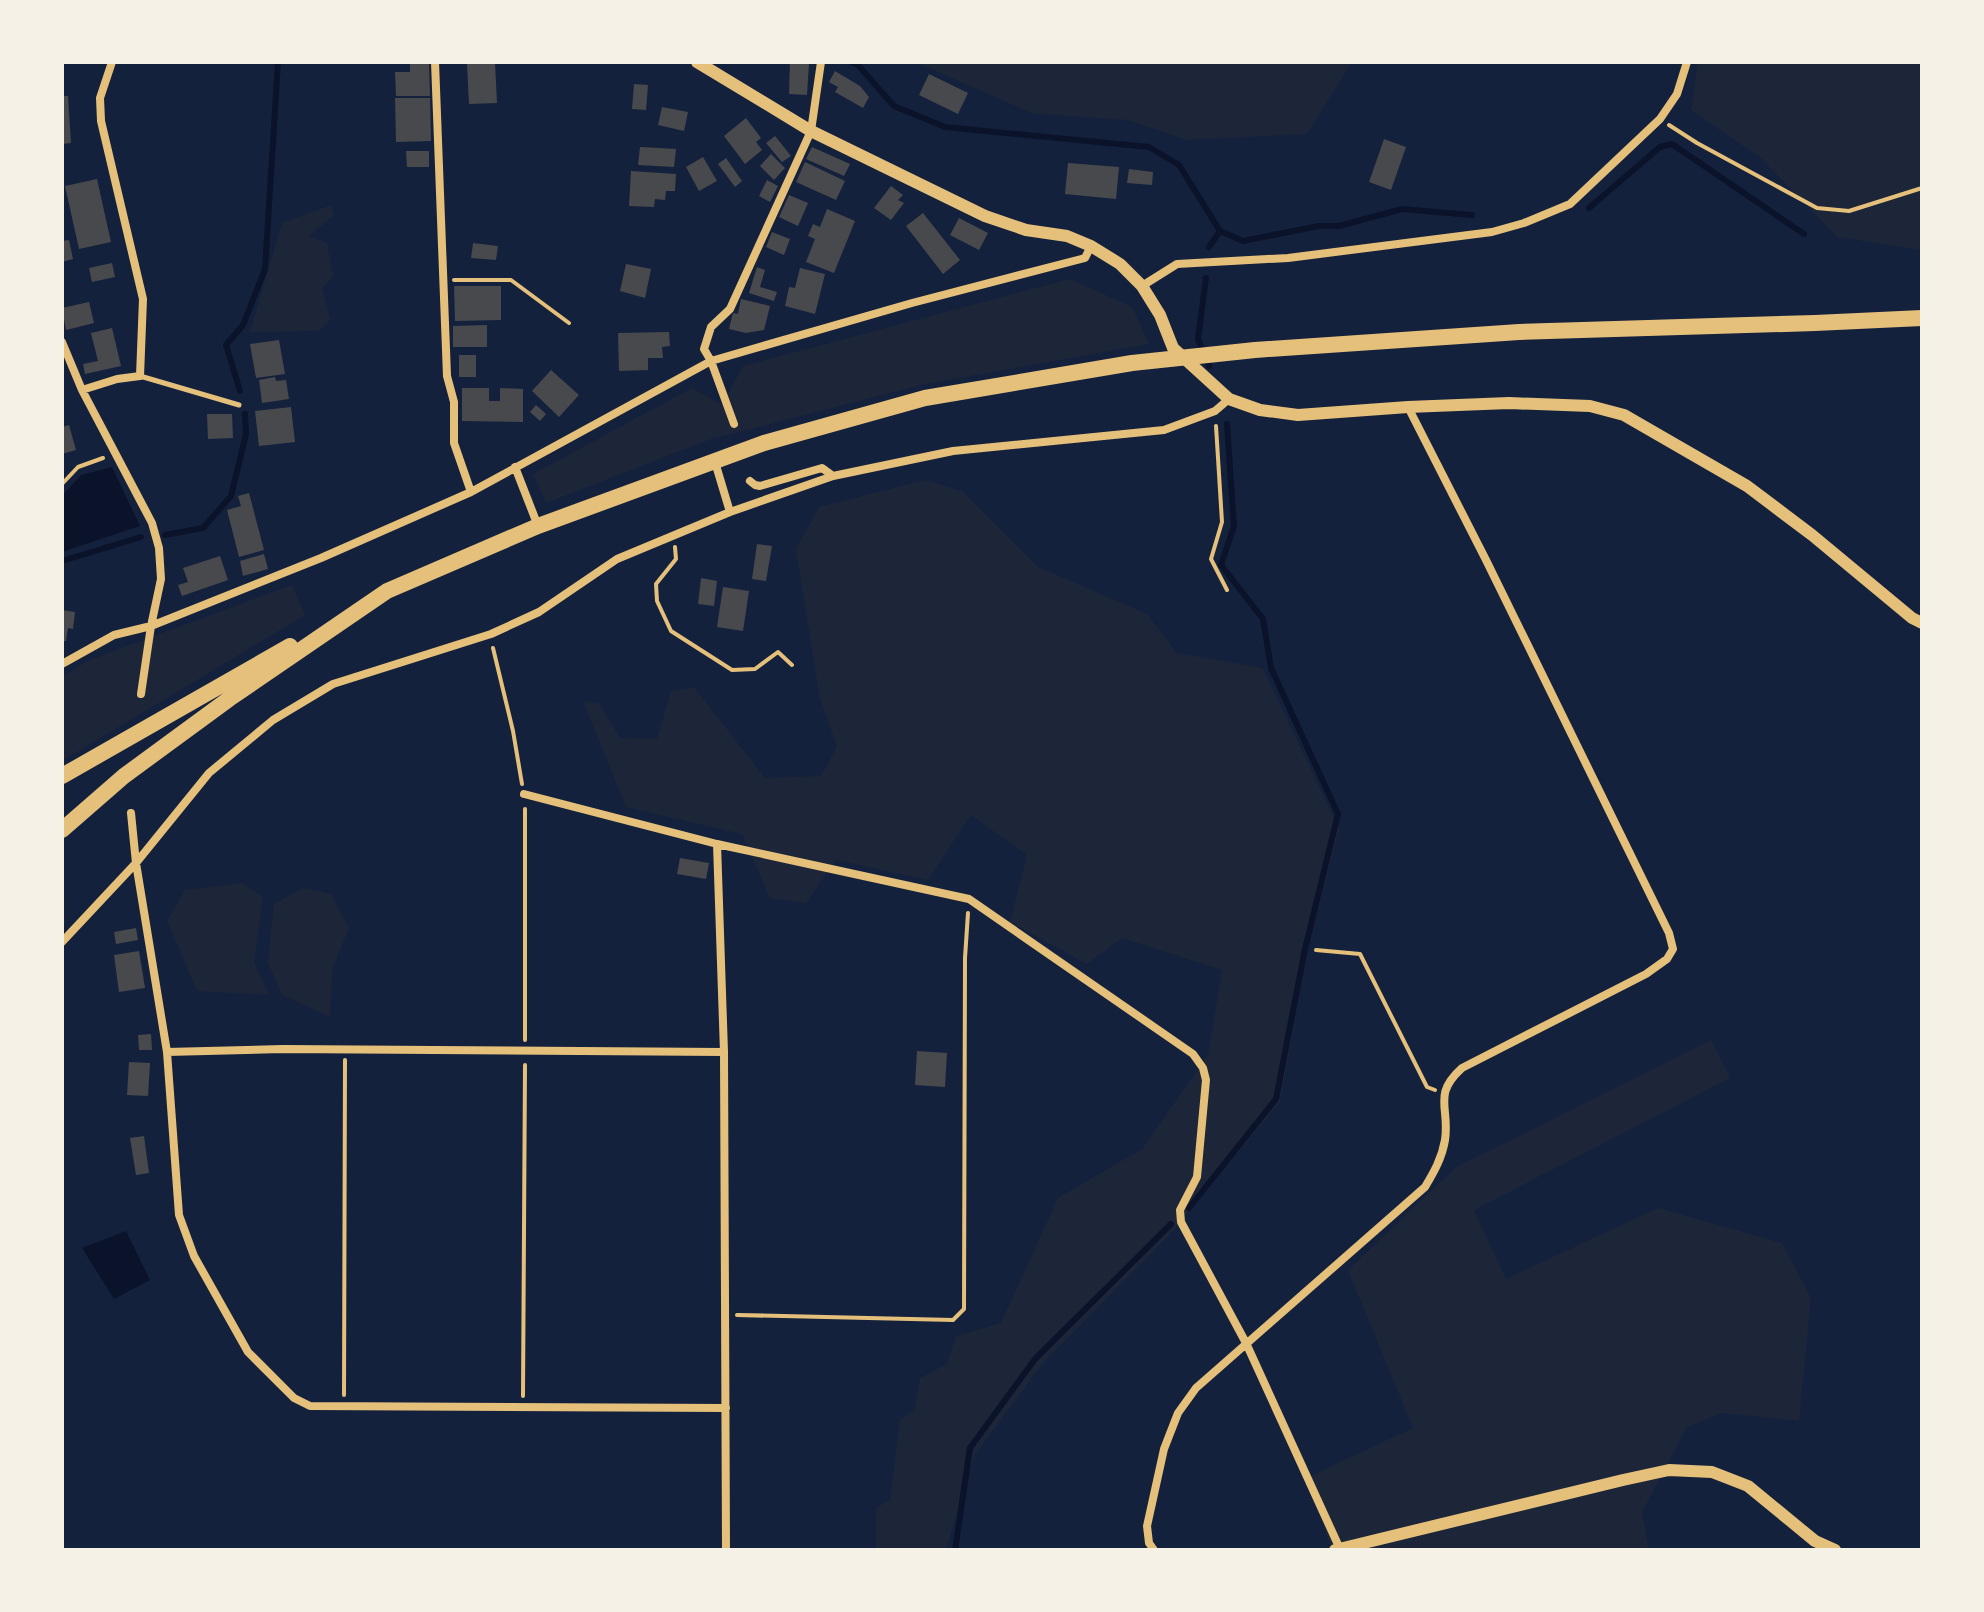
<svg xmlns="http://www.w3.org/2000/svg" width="1984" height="1612" viewBox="0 0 1984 1612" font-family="Arial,sans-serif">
<rect width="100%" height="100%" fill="#14213d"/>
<!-- green -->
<path fill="#1d2539" d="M915,62H1352L1307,134L1187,140L1128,120L1034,114Z
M1698,62H1922V250L1837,237L1761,158L1691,110Z
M331,205L334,215L309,236L327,243L333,275L331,280L322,288L330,320L319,331L250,332L282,223Z
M1070,279L1132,307L1149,344L925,384L711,439L546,503L533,474L692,388L722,405L743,366Z
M925,480L962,491L1038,567L1147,614L1177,653L1263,668L1339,829L1307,953L1280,1102L1171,1233L1043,1363L974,1456L946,1550H876V1508L890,1500L900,1420L915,1409L920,1378L947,1364L956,1336L1001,1323L1058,1198L1142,1149L1208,1055L1222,970L1122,938L1087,964L1010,922L1027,855L971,815L928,880L836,860L806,903L770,898L742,834L626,807L583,701L599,703L620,738L657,739L671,691L694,687L765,778L821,776L837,747L820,699L796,549L819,507Z
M292,585L305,615L62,761V677L87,661Z
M242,883L263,897L254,962L269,995L197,991L167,921L185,890Z
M303,888L331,894L349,928L332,970L330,1017L282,995L268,963L274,904Z
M1711,1040L1730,1078L1474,1210L1506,1279L1658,1208L1782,1243L1811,1298L1799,1421L1722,1413L1687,1427L1642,1512L1649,1550H1332L1306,1478L1413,1428L1348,1270L1456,1167Z"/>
<!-- water -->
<path fill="#0b132b" d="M112,467L140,526L62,552V496L81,475Z
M126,1231L150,1280L114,1299L82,1248Z"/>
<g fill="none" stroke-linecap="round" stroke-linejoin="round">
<!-- stream -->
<path stroke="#0b132b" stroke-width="6" d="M851,62L858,65L894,106L945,127L1149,147L1179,165L1220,231L1243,241L1319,226H1339L1402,209L1472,215
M1589,208L1660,147L1672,144L1804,234
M1209,247L1220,231
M1206,278L1198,339L1209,366
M240,391L226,345L243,325L265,269L278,62
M165,535L203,528L231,496L246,434L245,414
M62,561L141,537
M1189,1208L1276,1099L1305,949L1338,814L1271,668L1263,619L1221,565L1234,526L1227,424
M955,1550L970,1448L1035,1359L1171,1224"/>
</g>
<!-- building -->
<path fill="#48494c" d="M410,62H429L430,96H396L395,72H410Z
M790,62L809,63L807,95L789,94Z
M495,63L497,103L469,104L467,64Z
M835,71L860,86L869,97L863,108L835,92L838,87L829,82Z
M929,74L968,93L958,114L919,95Z
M634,84L648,85L646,110L632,109Z
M62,96H68L71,143L62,144Z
M395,98H430L431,141L396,142Z
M662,107L688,112L684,131L658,125Z
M746,118L761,138L756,142L762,150L745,164L724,136Z
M775,136L791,156L782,162L766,143Z
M1384,139L1406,147L1391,190L1369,182Z
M640,147L676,149L674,167L638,165Z
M812,147L850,164L844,176L806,159Z
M406,151H429V167H407Z
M771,154L785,168L774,180L760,166Z
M703,157L717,181L699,191L686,167Z
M726,158L742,181L735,187L718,164Z
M805,162L845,181L836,200L796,182Z
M1068,163L1119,167L1116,199L1065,194Z
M1129,169L1153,172L1152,185L1127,183Z
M631,171L676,174L675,191H666L665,200L655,199L654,207L629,206Z
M97,179L111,242L79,249L65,186Z
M767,180L778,186L770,202L759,196Z
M891,186L903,195L898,200L904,203L891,220L874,208Z
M789,195L808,203L798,226L779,217Z
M827,209L855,221L834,273L806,262L815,239L808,236L813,224L820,227Z
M923,213L960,260L943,274L906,226Z
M959,218L988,233L979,250L950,235Z
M772,232L790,239L784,255L766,247Z
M69,240L73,259L62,262V241Z
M473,243L498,246L496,260L471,258Z
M112,263L115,277L92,282L89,268Z
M626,264L651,269L645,298L620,291Z
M757,267L765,270L760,287L777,292L774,301L749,293Z
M800,268L825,274L815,314L785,306L789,287L795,288Z
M454,286H501V320L455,321Z
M741,299L770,306L764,330L746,333L729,329L733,313L738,314Z
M89,302L94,323L66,330L62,308Z
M487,325V347H453V326Z
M112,328L121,366L85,374L83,364L98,361L91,333Z
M669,332L670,346L662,347L663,358H648V370L619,371L618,333Z
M279,340L285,374L256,378L250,344Z
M459,355H476V377H459Z
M551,370L579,395L559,417L532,391Z
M275,377L276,381L286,380L289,399L262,403L259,380Z
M462,388H489V401H500V388L523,389V422L462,421Z
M536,405L546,414L540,421L530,412Z
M291,407L295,442L259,446L255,411Z
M207,414H232L233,438L208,439Z
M69,425L76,450L62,454V427Z
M249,493L264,550L239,557L227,510L241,506L238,496Z
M757,544L772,546L766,581L752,579Z
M264,554L268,569L243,576L240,561Z
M220,556L228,580L182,596L178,585L188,582L183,568Z
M701,578L717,581L714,606L698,604Z
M723,587L749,591L743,631L717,627Z
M62,610L75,612L73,629L68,628L66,641H62Z
M680,858L709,863L706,879L677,874Z
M136,928L138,940L116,944L114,932Z
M139,951L145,988L119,992L114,955Z
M151,1034L152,1050H139L138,1035Z
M917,1051L947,1053L945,1087L915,1085Z
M129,1062L150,1063L148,1096L127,1095Z
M144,1136L149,1173L136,1175L130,1138Z"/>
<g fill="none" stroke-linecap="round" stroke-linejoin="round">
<!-- path -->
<path stroke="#e5c07b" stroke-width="4" d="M1669,125L1697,143L1817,208L1849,211L1922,188
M454,280H511L569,323
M1216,426L1222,522L1211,559L1227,590
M62,484L78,467L103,458
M675,547L676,559L656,584L657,601L671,631L732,670L755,669L778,652L792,665
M493,648L513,731L522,784
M1316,950L1360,954L1427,1087L1435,1090
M525,1040V809
M737,1315L953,1320L964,1309L965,958L968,913
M344,1395L345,1060
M523,1396L525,1065"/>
<!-- service -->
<path stroke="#e5c07b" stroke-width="5" d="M140,376L239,405"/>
<!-- minor -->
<path stroke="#e5c07b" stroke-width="8" d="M435,62L447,376L454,402V443L471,492
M1142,286L1177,264L1288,258L1492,232L1524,223L1570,204L1660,119L1677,94L1687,62
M62,342L82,390L152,523L159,548L161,579L151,626L141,694
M82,390L117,379L140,376L143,299L101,121L100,98L112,62
M734,424L711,361L704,349L711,327L730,309L811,131L821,62
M715,462L730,512
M515,467L538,526
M750,481L755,485L760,486L822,468L833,476
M62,664L114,635L151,626L321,558L471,492L711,361L912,303L1085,258L1091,246
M524,794L717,844L969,899L1193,1054L1203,1068L1206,1080L1197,1177L1180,1210L1181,1222L1246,1343L1340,1549
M131,813L136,863L167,1052L179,1215L194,1256L248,1352L294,1398L310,1406L726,1408
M717,844L724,1052
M62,942L136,863L209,773L273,720L333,684L491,634L539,612L617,559L730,512L833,476L953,451L1164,430L1215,411L1229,399
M167,1052L283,1049L724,1052L726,1550
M1154,1550L1149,1543L1147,1526L1164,1449L1178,1413L1196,1388L1425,1187C1434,1172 1442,1158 1445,1140C1450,1107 1432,1095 1462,1068L1646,974L1667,959L1673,949L1669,933L1486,560L1408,407"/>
<!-- tertiary -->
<path stroke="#e5c07b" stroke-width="12" d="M697,62L811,131L985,216L1026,230L1067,236L1091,246L1120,264L1142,286L1160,315L1173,348L1229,399L1260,410L1298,415L1408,407L1509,403L1590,406L1624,415L1747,486L1812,535L1912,618L1922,623
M1335,1550L1623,1480L1669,1470L1712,1472L1748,1486L1815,1541L1835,1550"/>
<!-- trunk -->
<path stroke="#e5c07b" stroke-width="16" d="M62,776L290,646
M62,830L124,776L229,699L387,591L538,526L764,443L925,398L1132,363L1255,350L1519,332L1815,323L1922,318"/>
</g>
<!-- border -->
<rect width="1984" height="1612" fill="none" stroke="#f6f1e7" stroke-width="128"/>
</svg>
